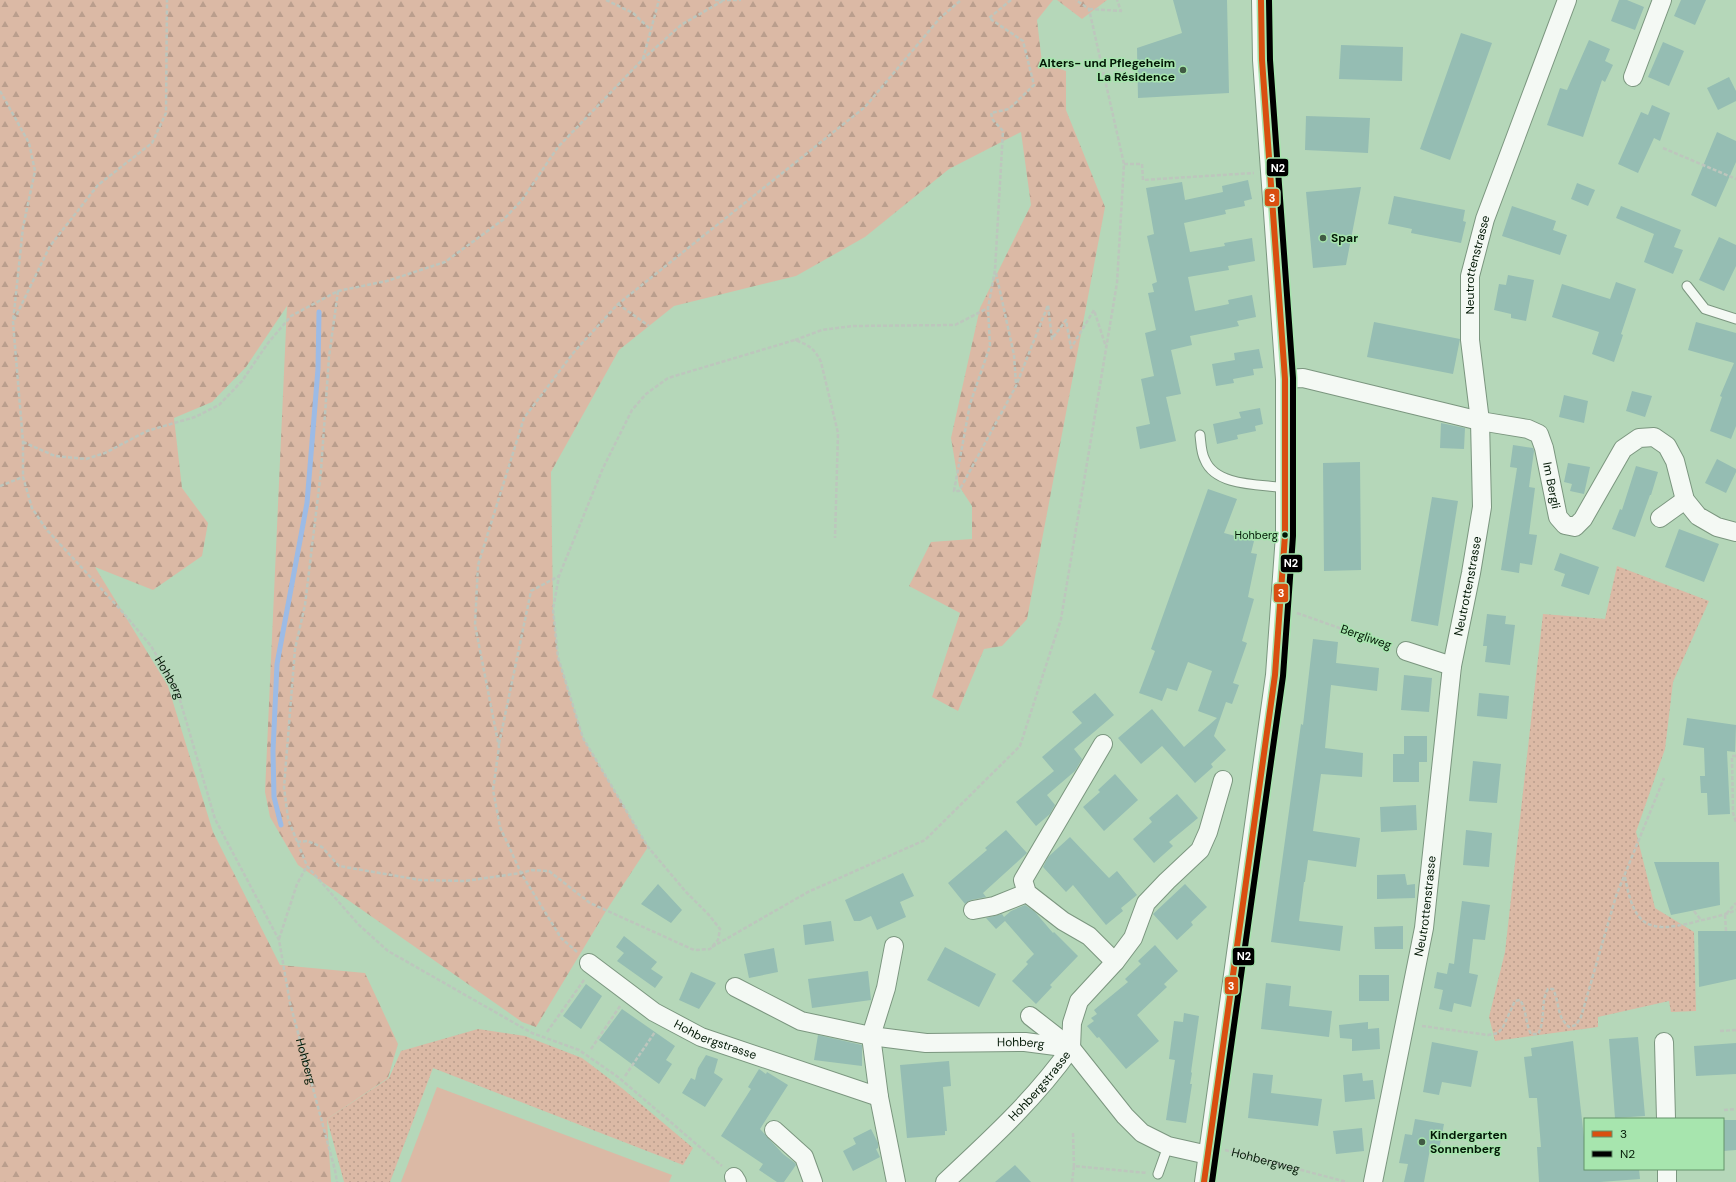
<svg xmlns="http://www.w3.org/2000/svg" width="1736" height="1182" viewBox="0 0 1736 1182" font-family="'DM Sans',sans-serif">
<defs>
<pattern id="grass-dots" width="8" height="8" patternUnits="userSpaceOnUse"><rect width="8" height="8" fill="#dbb9a5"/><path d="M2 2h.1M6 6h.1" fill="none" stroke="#ba9e8d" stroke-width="1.8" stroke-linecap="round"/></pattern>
<pattern id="forest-firs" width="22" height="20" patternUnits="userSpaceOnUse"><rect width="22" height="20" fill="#dbb9a5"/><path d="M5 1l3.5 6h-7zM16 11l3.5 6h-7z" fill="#ba9e8d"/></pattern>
</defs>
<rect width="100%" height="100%" fill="#b5d7b9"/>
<!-- grass -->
<path fill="url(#grass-dots)" d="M1617,566L1709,601L1673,682L1665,749L1636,832L1655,908L1694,932L1696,1011L1671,1012L1669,1001L1598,1017V1027L1495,1041L1489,1017L1505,952L1543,614L1605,619Z
M478,1029L525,1036L582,1058L623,1089L693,1148L683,1165L433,1068L390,1182H344L327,1119L389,1078L401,1051Z"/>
<!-- forest -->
<path fill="url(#forest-firs)" d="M0,0H1053L1037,20L1042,63L1066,71V110L1105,207L1027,619L1002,646L984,649L958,711L932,697L960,613L909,586L931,542L972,539V506L959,486L951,438L980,308L1031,205L1021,132L949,169L865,237L796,276L674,306L619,350L551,472L553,609L558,657L583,738L648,847L606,911L536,1027L522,1022L298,865L270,817L265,792L287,306L246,367L212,402L174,418L182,488L208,523L202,556L153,590L95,567L168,686L213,832L280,965L365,973L398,1044L388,1078L327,1119L331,1182H0Z
M1057,0H1107L1082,19Z"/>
<!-- pitch -->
<path fill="#dbb9a5" d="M437,1087L672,1175L669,1182H401Z"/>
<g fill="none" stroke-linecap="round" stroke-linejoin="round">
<!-- stream -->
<path stroke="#9cbbe6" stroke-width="5" d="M281,825L274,797L273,751L277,664L307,503L318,369L319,312"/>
</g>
<!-- building -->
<path fill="#95bdb3" d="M1173,0H1227L1229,93L1138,98L1137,48L1182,33Z
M1619,0H1627L1644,7L1635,30L1611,21Z
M1681,0H1706L1695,25L1674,16Z
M1461,33L1492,43L1450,160L1420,149Z
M1589,40L1610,49L1605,61L1613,65L1605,82L1602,80L1583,137L1547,125L1560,88L1567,90Z
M1663,42L1684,51L1669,86L1648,77Z
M1341,45L1403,47L1402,81L1339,79Z
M1729,77L1736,91V101L1718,110L1707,88Z
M1652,105L1670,113L1660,141L1654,138L1638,173L1618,164L1641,112L1648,115Z
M1306,116L1370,118L1368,153L1305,150Z
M1717,132L1736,141V162L1716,207L1691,195Z
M1248,180L1252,199L1244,201L1245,206L1225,210L1226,214L1184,223L1190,252L1225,246L1224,243L1252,238L1255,261L1228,266L1229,270L1188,277L1195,311L1229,304L1228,300L1252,295L1256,317L1237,321L1239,326L1190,336L1192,345L1171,350L1181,394L1166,397L1176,441L1140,449L1136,427L1150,424L1141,379L1154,376L1145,333L1156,330L1148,293L1154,292L1152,284L1157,282L1147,236L1154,234L1146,188L1182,182L1185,200L1223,192L1222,186Z
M1577,183L1595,190L1588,206L1571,199Z
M1361,187L1346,265L1313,268L1306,192Z
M1394,196L1465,210L1463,221L1466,222L1461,243L1411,233L1412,229L1388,224Z
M1512,206L1556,221L1553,230L1567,235L1560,255L1502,236Z
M1621,206L1681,230L1674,247L1683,250L1673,274L1644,262L1654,234L1616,218Z
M1719,237L1736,245V266L1724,291L1699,280Z
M1508,275L1534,280L1526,321L1511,318V314L1494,310L1499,284L1506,285Z
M1616,282L1636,289L1621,334L1623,335L1614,362L1592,354L1599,332L1552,317L1562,284L1610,299Z
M1374,322L1460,339L1453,374L1367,357Z
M1696,322L1736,333V426L1731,439L1710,431L1722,397L1720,396L1734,363L1688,350Z
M1259,349L1263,368L1253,369L1254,375L1233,379L1234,383L1216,386L1212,364L1235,360L1234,353Z
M1632,391L1652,396L1645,417L1626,411Z
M1564,395L1588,401L1584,423L1559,417Z
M1260,408L1263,424L1255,426L1256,431L1237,435L1238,439L1217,444L1213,424L1241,418L1239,412Z
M1441,423L1465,428L1464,449L1440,448Z
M1513,445L1533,448L1534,451L1529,487L1535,488L1529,534L1537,535L1532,565L1520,563L1519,573L1501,570L1517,468L1510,467Z
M1717,459L1736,469V472L1726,493L1705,483Z
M1360,462L1361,570L1324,571L1323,463Z
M1568,463L1590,467L1584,494L1570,491L1572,484L1564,482Z
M1636,466L1658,472L1651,495H1650L1635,537L1612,529L1620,509L1622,510Z
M1208,489L1237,499L1224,533L1254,541L1251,553L1257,554L1248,597L1254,599L1242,641L1247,643L1233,683L1239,685L1232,704L1226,702L1214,736L1226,750L1211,764L1213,767L1195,783L1162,746L1141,764L1118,738L1152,709L1184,747L1217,718L1198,711L1212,671L1188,662L1177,691L1167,688L1162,701L1139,693L1155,651L1151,649Z
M1432,497L1458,501L1438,626L1411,621Z
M1679,529L1719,544L1704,582L1665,567Z
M1560,553L1599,567L1589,595L1561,586L1565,574L1554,570Z
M1487,614L1506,616L1505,624L1515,625L1510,665L1485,662L1487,646H1483Z
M1313,639L1338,642L1336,663L1379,668L1377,691L1331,685L1325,748L1363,753L1362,777L1321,774L1313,831L1360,838L1356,867L1308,860L1305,882H1304L1299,921L1343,926L1340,951L1271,942L1301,724L1303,725Z
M1404,675L1432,678L1429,712L1401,710Z
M1095,693L1114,715L1074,749L1082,759L1075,771L1047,795L1055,805L1050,814L1036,826L1016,802L1054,771L1042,757L1082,723L1072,712Z
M1479,693L1509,696L1507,719L1477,716Z
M1687,718L1736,725L1735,752L1727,751L1730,814L1708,815L1707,793H1701L1700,776H1705L1704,748L1683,745Z
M1404,736H1427V762H1419V782H1393V754H1404Z
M1473,761L1501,764L1497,803L1469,801Z
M1115,774L1138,800L1104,831L1083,807L1100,792L1098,790Z
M1177,794L1198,818L1169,842L1173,846L1154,863L1133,839L1152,822L1149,818Z
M1416,805L1417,830L1381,832L1380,807Z
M1006,830L1027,853L983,893L986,897L971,900L965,904L948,883L987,850L985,848Z
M1466,830L1492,833L1489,867L1463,865Z
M1070,837L1109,878L1117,871L1137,895L1121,908L1123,911L1106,925L1073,885L1066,892L1043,867L1048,857Z
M1654,862H1719L1720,905L1671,915Z
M903,873L914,896L900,902L906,917L877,930L871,916L860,921H854L845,900Z
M1405,874L1407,885L1415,884V898L1377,899V875Z
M658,884L682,910L671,923L641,904Z
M1185,884L1207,907L1191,922L1193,925L1177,940L1153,914Z
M1462,901L1490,905L1485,940L1473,939L1469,973L1478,975L1471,1007L1454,1003L1452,1012L1439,1009L1443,990L1434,988L1437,972L1447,974L1449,963L1454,964Z
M1025,905L1035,912L1053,933L1054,932L1078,956L1050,985L1052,987L1036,1004L1012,981L1028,964L1026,962L1034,954L1005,921L996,929L986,918L1002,914L1004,917L1011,911Z
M831,921L834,941L805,945L803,925Z
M1403,926V949H1375L1374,927Z
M1698,931H1736V979L1699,987Z
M624,936L657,962L651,969L663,977L655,988L617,961L624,953L616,947Z
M1155,945L1178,971L1164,984L1167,987L1137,1015L1159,1041L1126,1069L1099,1037L1097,1038L1087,1026L1094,1021L1091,1018L1097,1014L1094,1010L1128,982L1125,979L1141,964L1138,961Z
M945,947L996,974L979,1007L927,980Z
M774,948L778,972L749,978L744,954Z
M868,971L871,1000L812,1008L808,979Z
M691,972L716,983L699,1009L679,1000Z
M1359,975H1389V1001H1359Z
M1266,983L1291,986L1289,1006L1332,1011L1329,1037L1261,1029Z
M586,984L602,996L581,1029L563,1016Z
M622,1009L675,1046L666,1060L672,1064L659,1084L599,1040Z
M1184,1013L1199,1016L1191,1072L1192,1073L1190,1084H1192L1186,1123L1166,1120L1175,1060L1169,1059L1174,1021L1183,1022Z
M1368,1022V1029L1379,1028L1380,1049L1352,1051V1039L1340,1038L1339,1025Z
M818,1035L862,1045V1066L814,1060Z
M1638,1037L1645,1116L1615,1118L1609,1039Z
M1573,1041L1585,1146V1169H1639L1640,1179L1600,1182H1539L1537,1147H1541L1537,1098H1529L1524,1057L1532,1056L1531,1048Z
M1432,1042L1478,1051L1471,1087L1442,1082L1439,1095L1423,1092Z
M1736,1043V1074L1696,1076L1694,1046Z
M706,1055L718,1059L714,1073L723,1079L705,1107L682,1093L691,1078L695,1080L698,1068Z
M949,1061L951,1086L943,1087L947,1131H945V1135L907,1138L900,1065Z
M759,1069L766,1074L767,1072L788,1085L760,1129L783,1154L795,1163L796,1165L784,1182H777L759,1170L763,1164L721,1136L751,1089L748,1087Z
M1253,1073L1273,1075L1271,1093L1322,1099L1318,1126L1248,1118Z
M1362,1073L1363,1081L1373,1080L1375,1099L1345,1102L1343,1075Z
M1415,1119L1444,1124L1439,1150L1430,1149L1424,1182H1404L1408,1164L1399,1163L1405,1134L1412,1135Z
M1723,1120H1736V1150L1723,1151Z
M1362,1128L1364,1151L1336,1154L1333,1131Z
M871,1129L878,1143V1148L876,1149L880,1157L853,1171L843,1151L856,1144L853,1138Z
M1015,1165L1031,1182H995Z"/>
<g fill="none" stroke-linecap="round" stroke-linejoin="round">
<defs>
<path id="lane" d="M1687,286L1705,309L1736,319
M1200,435C1201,443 1201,453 1205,460C1216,487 1261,484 1286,488
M1158,1174L1168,1146"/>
<g id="street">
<path d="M1633,77L1662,0"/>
<path id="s3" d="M1285,379L1303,378L1480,421L1528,429L1539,434L1544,448L1558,517L1565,525L1575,527L1583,519L1623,449L1639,438L1654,437L1667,446L1675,461L1685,500L1698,516L1717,527L1736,532"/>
<path d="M1660,518L1685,500"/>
<path d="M1406,651L1452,666"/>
<path d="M1103,744L1023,880L1027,893L1063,921L1089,936L1115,962"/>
<path d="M973,910L994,906L1027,893"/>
<path d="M894,946L886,988L871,1036L879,1097L896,1182"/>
<path id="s4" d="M589,963L654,1012L701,1037L879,1097"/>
<path id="s5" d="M735,987L801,1021L871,1036L926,1043L1025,1042L1071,1048"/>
<path d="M1030,1016L1071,1048L1125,1116L1142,1133L1168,1146L1208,1155"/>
<path d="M1664,1042L1666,1119"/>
<path d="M1071,1048L1072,1023L1079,1001L1115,962L1133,938L1146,903L1167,881L1200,850L1208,832L1223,780"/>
<path d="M774,1130L804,1157L813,1182"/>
<path d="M1667,1169V1182"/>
<path d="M734,1177L737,1182"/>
<path id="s6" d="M945,1182C990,1140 1035,1099 1071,1048"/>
<path d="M1204,1182L1275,675L1285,535V379L1262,60L1261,0"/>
<path id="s7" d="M1373,1182L1424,928L1452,666L1471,573L1482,507L1480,421L1470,340V276L1485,219L1567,0"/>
</g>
</defs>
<!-- lane casing -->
<use href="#lane" stroke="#7b967f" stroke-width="11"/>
<!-- street casing -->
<use href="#street" stroke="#7b967f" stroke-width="20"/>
<!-- path -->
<g stroke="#bdc6bd" stroke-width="2.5" stroke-dasharray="4 2" stroke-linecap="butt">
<path d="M606,0L633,13L651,30"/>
<path d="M715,0H741"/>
<path d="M1011,0L989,18L1023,41L1034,85L1009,109L991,113L993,120L1003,131L995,270L988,308L990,346L970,404L954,491H959L1016,386L1048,305L1052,339L1066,320L1071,348L1094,310L1106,347"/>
<path d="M1089,9L1121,11L1117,0"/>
<path d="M643,59L659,0"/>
<path id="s1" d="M0,91L29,143L35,171L23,227L13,322L23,442V477L32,508L46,529L120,609L151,646L177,690L215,819L279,940L290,1003L335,1170L337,1182"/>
<path d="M1663,148L1736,179"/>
<path d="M1124,164H1142L1143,180L1254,173"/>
<path d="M996,273L1014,355L1016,384"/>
<path d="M338,291L329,357L321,471L305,605L295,649L284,787L288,819L307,866L359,925L388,951L532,1033L579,1050L618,1077L722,1166"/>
<path d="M618,304L649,326"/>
<path d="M14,320L50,246L98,185L152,143L166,113L167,0"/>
<path d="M795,340L822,330L853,326L955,325L988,308"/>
<path d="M23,442L55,456L86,459L105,453L147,431L195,417L219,405L242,381L268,343L291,316L338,291L387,281L445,262L504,219L522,200L558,147L643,59L681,25L724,0"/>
<path d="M0,486L23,477"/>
<path d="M1297,613L1390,646"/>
<path d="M499,744L531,591L559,576"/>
<path d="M1736,756H1732L1733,813L1736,822"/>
<path d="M297,842L307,841L322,847L339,866L420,880L465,881L521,873L500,827L493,790L499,747L475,625L478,565L524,418L574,352L618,304L865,107L940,18L961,0"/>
<path d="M1625,877C1634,926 1647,934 1695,922C1709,918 1723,916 1736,910"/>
<path d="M1694,911L1701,920"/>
<path d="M1726,931L1725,915L1736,903"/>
<path d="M279,939L297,884L307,866"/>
<path d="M712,947L808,892L925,840L1020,746L1061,619L1117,283L1124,164L1089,9L1076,0"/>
<path d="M577,952L561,938L521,873L532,870L549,871L590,903L694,950L710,949L718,940L720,929L709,915L686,892L648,847L583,738L558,657L553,609L559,576L603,468L632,410L646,394L668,378L795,340C809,345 815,349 821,362L838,433L835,538"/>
<path d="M1422,1026L1488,1035L1498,1033L1503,1027L1515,1001L1520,1000C1527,1010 1525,1023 1531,1034H1538C1546,1020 1540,1002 1548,989H1553C1560,1003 1556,1016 1569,1027L1576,1025L1581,1017L1616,896L1664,778"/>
<path d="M1720,1031L1736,1030"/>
<path d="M547,1032L584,980"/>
<path d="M591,1049L620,1006"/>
<path d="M625,1076L655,1032"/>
<path d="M1724,1110L1736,1109"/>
<path d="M1073,1133L1074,1166"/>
<path id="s2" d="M1225,1150L1347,1182"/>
<path d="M1072,1182L1074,1166L1147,1173"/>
</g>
<!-- lane -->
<use href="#lane" stroke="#f4f9f4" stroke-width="9"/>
<!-- street -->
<use href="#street" stroke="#f4f9f4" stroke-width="18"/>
<defs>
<path id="bus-1" d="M1204,1182L1275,675L1285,535V379L1262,60L1261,0"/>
<path id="bus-2" d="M1212,1182L1283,676L1293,536V378L1270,60L1269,0"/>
</defs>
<!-- bus-1 casing -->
<use href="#bus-1" stroke="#a7e5ae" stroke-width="9"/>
<!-- bus-2 casing -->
<use href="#bus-2" stroke="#a7e5ae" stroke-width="9"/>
<!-- bus-1 -->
<use href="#bus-1" stroke="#d94f10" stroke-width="6"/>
<!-- bus-2 -->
<use href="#bus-2" stroke="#000" stroke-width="6"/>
</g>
<!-- markers -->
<g fill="#415b44" stroke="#a7e5ae" stroke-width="1.5">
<circle cx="1183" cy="70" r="4"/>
<circle cx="1323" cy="238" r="4"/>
<circle cx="1422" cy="1142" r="4"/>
</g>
<circle fill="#021805" stroke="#a7e5ae" stroke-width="1.5" cx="1285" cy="535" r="3.5"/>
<g text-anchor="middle" stroke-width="3" stroke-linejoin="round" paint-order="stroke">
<!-- bus labels -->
<g font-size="11" fill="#021805" stroke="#a7e5ae" text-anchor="end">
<text x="1278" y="539">Hohberg</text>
</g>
<!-- poi labels -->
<g font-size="12" font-weight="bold" fill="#021805" stroke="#a7e5ae" text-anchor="start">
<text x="1175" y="67" text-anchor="end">Alters- und Pflegeheim<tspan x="1175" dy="14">La Résidence</tspan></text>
<text x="1331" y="242">Spar</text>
<text x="1430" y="1139">Kindergarten<tspan x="1430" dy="14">Sonnenberg</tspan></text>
</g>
<!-- street labels -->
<g font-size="12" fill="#021805" stroke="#a7e5ae">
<text dy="4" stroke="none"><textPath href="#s7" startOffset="928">Neutrottenstrasse</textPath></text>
<text dy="4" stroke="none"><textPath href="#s3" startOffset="314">Im Bergli</textPath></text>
<text dy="4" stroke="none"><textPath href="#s7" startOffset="604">Neutrottenstrasse</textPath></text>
<text transform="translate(1366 637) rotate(19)" y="4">Bergliweg</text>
<text dy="4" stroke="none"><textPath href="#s1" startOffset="648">Hohberg</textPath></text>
<text dy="4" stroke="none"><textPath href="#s7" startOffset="281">Neutrottenstrasse</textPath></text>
<text dy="4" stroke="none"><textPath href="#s4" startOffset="149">Hohbergstrasse</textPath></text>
<text dy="4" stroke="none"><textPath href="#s5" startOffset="296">Hohberg</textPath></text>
<text dy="4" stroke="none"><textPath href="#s1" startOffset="1058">Hohberg</textPath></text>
<text dy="4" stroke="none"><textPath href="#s6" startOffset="135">Hohbergstrasse</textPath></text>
<text dy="4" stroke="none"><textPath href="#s2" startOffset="42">Hohbergweg</textPath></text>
</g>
</g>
<g stroke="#a7e5ae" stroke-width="1.5">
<rect x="1266" y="158" width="23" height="19" rx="4" fill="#000"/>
<rect x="1264" y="188" width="16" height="19" rx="4" fill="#d94f10"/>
<rect x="1280" y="554" width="23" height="19" rx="4" fill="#000"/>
<rect x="1273" y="583" width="16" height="20" rx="4" fill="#d94f10"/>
<rect x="1232" y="947" width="23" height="19" rx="4" fill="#000"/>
<rect x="1224" y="976" width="15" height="19" rx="4" fill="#d94f10"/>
</g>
<g font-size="11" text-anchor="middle" font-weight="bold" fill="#fff">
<text x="1278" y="172">N2</text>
<text x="1272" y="202">3</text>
<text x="1291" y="567">N2</text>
<text x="1281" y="597">3</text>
<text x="1244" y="960">N2</text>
<text x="1231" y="990">3</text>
</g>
<!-- legend -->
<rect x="1584" y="1118" width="140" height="52" fill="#a7e5ae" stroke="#65936a"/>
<rect x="1592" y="1131" width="20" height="6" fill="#d94f10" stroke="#65936a"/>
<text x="1620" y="1138" font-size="12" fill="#021805">3</text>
<rect x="1592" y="1151" width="20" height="6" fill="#000000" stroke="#65936a"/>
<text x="1620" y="1158" font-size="12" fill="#021805">N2</text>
</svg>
